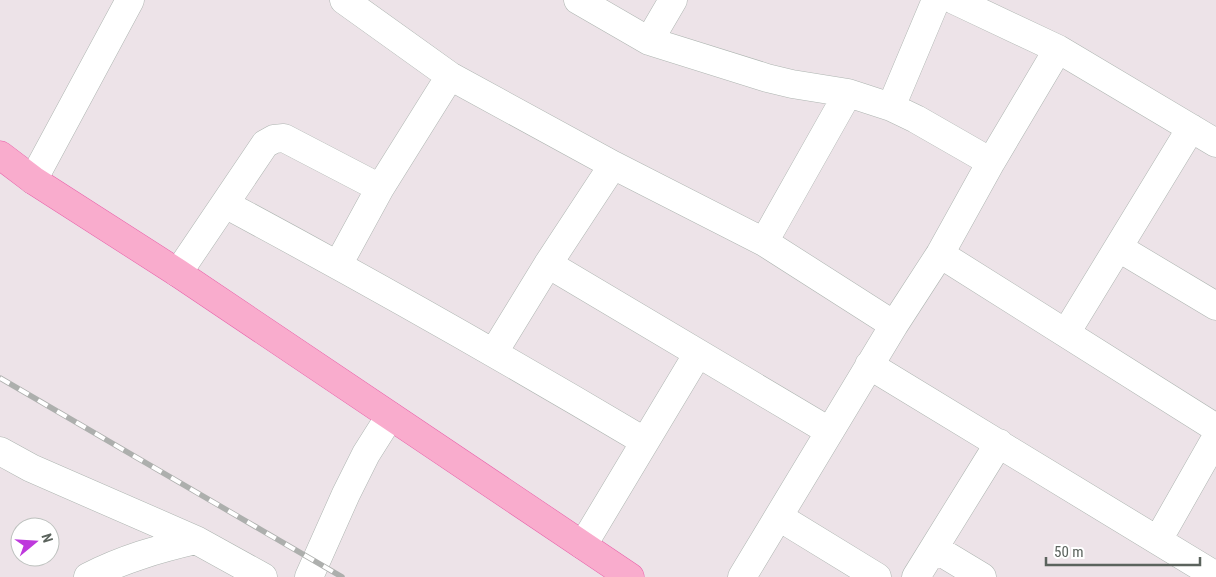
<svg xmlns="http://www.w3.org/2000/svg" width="1216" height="577" viewBox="0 0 1216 577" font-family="'Roboto Condensed',sans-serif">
<rect width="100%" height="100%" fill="#ede3e8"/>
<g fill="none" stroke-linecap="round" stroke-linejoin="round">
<defs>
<path id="minor" d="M344,0L450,76L613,165L764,242L894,325
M578,0L649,41L767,78L792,84L848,93L891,107L916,119L991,162
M954,0L1058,49L1216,143
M649,41L673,0
M891,107L936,0
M33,180L130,0
M225,204C367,280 506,359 644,441
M764,242L848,93
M1119,248L1216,306
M940,254L1216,428
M548,264L829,431
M338,265L380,188
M178,273L265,144L274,139L284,138L380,188L450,76
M1066,333L1191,128
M494,352L548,264L613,165
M869,365L1216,576
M0,451L31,468L196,540L263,577
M779,517L877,577
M1158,540L1216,438
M583,545L697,355
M934,548L982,577
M88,577C123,559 158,549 196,540
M309,577L346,494L366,454L390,416
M742,577L894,325L940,254L991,162L1058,49
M916,577L999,443"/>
<path id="major" d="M0,155L33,180L178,273L630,577"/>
</defs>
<!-- minor casing -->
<use href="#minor" stroke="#aeb5b1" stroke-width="29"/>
<!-- major casing -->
<use href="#major" stroke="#e762aa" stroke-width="29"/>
<!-- minor -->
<use href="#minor" stroke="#fff" stroke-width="28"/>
<!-- major -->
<use href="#major" stroke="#f9accd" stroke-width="28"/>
<defs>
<path id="rail" d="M0,378L342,577"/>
</defs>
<!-- rail casing -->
<use href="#rail" stroke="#adafad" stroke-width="5.5"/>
<!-- rail -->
<use href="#rail" stroke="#fff" stroke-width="4" stroke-dasharray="11" stroke-linecap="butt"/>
</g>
<!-- north arrow -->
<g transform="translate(35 542) rotate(72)"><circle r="24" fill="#ffffff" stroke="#bdc1be"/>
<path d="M0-4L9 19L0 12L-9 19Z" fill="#be39dc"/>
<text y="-8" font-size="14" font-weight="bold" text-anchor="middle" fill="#5b635d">N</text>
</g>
<!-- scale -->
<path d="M1046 557v8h154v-8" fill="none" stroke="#5b635d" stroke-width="2.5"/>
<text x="1054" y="557" font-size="15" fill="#5b635d" stroke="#ffffff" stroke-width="4" paint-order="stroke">50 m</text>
</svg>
